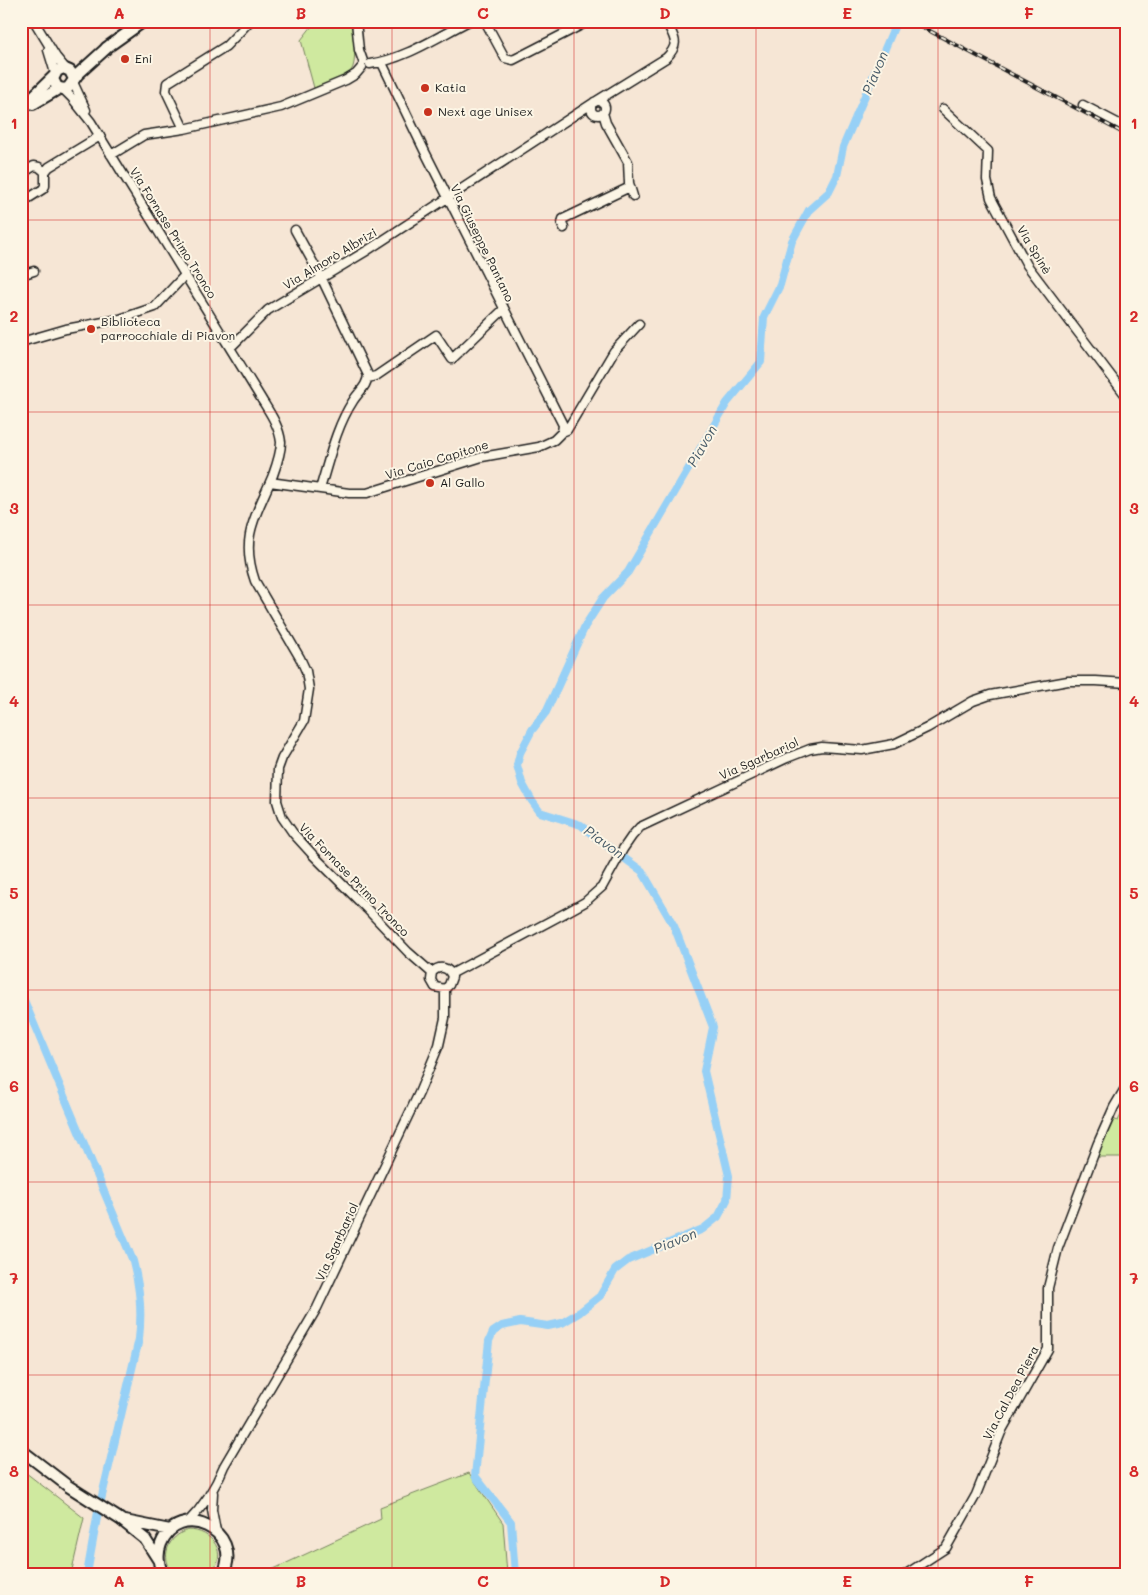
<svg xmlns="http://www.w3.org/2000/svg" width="1148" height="1595" viewBox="0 0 1148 1595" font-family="Mali,sans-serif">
<rect width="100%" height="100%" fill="#f6e6d5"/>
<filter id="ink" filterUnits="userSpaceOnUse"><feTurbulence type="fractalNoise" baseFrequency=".02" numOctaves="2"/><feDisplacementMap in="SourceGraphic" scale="10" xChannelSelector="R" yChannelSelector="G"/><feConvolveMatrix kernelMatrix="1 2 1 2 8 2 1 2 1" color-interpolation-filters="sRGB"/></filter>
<g filter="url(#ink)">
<!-- green -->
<path fill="#cfe99f" stroke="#76825e" d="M316,21H351C352,33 359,63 350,72C342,80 324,84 314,88L301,40Z
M1127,1102V1157H1097L1113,1119L1118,1121Z
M21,1469L84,1518L71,1574H21Z
M469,1473L503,1523L507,1574H263L381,1519L380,1507Z
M188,1530C212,1530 230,1554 210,1574H174C159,1557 168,1536 188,1530Z"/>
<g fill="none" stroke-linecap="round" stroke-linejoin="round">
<!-- canal -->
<path stroke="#96d0f6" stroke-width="8" d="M21,993L133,1261C140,1289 142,1311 139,1339L101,1500
M87,1574L98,1512
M515,1574L511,1522L475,1476L489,1341L493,1332L502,1326L520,1322L548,1326L562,1323L580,1312L600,1296L615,1270L628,1260L703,1229L718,1217L727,1200L729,1176L704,1071L713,1027L674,926L642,871L599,840L581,825L540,812L532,801L522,783L517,765L520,753L532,730L546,712L585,626L603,598L628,572L727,403L761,362L764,317L780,285L792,241L809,210L829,192L837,176L843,147L895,25"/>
<defs>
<path id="street" d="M34,21L56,57L66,69
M356,21L359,50L363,61
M485,21L505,58L513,60L589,21
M48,50L55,73
M382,63L425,152L563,425L562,432
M370,64C405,59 437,37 469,21
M73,82L86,110
M63,89L72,98L91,122L262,400C270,413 279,426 281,442C281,453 277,464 273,475C257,514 239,536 255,581L300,658L306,671L309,689L304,721L282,758L278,769L277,801L282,817L293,833L313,855L367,909L408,952L432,973
M591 108a7 7 0 1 1 14 0a7 7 0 1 1-14 0Z
M595,102L666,58C681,43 674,38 666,21
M1083,105L1127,128
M943,109L988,151L987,180L991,198L1027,265L1127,397
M603,113L606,123L628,162L629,183L633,196
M184,129L166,91L167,83L226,46L250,21
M111,155L144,135L184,129L281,107L346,80L356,74L362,67
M21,174L34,166L39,167L45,172
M21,203L43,189L45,186V172L49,167L100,136
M564,228L562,224L563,219L630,187
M295,230L321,277L368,375C367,387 359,391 353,401C336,427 329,460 320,489
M21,275L34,271
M21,342L66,329L120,319L155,307L185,275
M231,347L268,310L368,250L593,103
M368,378L376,376L436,335L452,359L503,310
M270,482L349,493H367L482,457L539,447L554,440L562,432L567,430L614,351L639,324
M451,974L567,912L585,902L602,887L623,849L632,836L640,827L787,758L810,749L822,747L862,750L894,744L927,728L973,701L990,695L1068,681H1096L1127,683
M213,1493L212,1510L216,1531
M188,1522C205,1505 215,1488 224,1466L317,1308L419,1093L439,1045L445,1018V989L449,985L452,977C449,967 440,965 432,972L431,980L435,987L445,989
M906,1574L946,1548L976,1495L1002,1430L1048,1349V1288L1058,1248L1098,1143L1114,1107L1127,1085"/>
<path id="secondary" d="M106,48L144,21
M74,79L70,71L63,68L57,71L53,79L57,87L63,89L68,88L78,74L110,45
M33,104L60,88
M21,108L54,76
M21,1450L68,1486L120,1519L145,1539L159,1561
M125,1521L170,1530
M163,1574C158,1564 157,1554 161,1544C178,1500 245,1530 223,1574"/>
</defs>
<!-- street casing -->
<use href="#street" stroke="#1c1c1c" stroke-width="11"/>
<!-- secondary casing -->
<use href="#secondary" stroke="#1c1c1c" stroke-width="14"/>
<!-- street -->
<use href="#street" stroke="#fcf5e5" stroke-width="8"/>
<!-- secondary -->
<use href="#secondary" stroke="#fcf5e5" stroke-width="10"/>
<defs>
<path id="rail" d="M911,21L1127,135"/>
</defs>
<!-- rail casing -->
<use href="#rail" stroke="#1c1c1c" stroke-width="4"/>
<!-- rail -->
<use href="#rail" stroke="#fcf5e5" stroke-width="2" stroke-dasharray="5.5" stroke-linecap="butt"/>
</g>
</g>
<!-- grid -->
<path fill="none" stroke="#d62828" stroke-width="1" stroke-opacity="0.55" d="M210,21V1574M392,21V1574M574,21V1574M756,21V1574M938,21V1574M21,220H1127M21,412H1127M21,605H1127M21,798H1127M21,990H1127M21,1182H1127M21,1375H1127"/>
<!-- markers -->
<g fill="#c8321e" stroke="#fcf5e5" stroke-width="2">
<circle cx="125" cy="59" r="5"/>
<circle cx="425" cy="88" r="5"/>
<circle cx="428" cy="112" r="5"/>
<circle cx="91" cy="329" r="5"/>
<circle cx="430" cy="483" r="5"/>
</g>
<g text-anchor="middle" stroke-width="4" stroke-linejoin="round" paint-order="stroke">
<!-- poi labels -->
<g font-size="12" fill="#1c1c1c" stroke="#fcf5e5" text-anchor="start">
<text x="135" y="63">Eni</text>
<text x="435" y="92">Katia</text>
<text x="438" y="116">Next age Unisex</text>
<text x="101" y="326">Biblioteca<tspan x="101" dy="14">parrocchiale di Piavon</tspan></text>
<text x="440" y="487">Al Gallo</text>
</g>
<!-- street labels -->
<g font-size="12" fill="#1c1c1c" stroke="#fcf5e5">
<text transform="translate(173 233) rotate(58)" y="4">Via Fornase Primo Tronco</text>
<text transform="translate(482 243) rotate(64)" y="4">Via Giuseppe Pantano</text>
<text transform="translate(1034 250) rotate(59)" y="4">Via Spinè</text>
<text transform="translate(330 259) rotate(-31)" y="4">Via Almorò Albrizi</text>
<text transform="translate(437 460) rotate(-17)" y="4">Via Caio Capitone</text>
<text transform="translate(759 759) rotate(-24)" y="4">Via Sgarbariol</text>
<text transform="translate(354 880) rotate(46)" y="4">Via Fornase Primo Tronco</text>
<text transform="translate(337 1242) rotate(-65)" y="4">Via Sgarbariol</text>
<text transform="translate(1011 1393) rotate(-62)" y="4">Via Cal Dea Piera</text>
</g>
<!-- water labels -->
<g font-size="14" font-style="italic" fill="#475b68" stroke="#fcf5e5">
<text transform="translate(875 73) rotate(-67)" y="5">Piavon</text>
<text transform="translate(702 446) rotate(-60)" y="5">Piavon</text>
<text transform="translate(604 842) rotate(36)" y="5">Piavon</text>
<text transform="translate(675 1241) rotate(-22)" y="5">Piavon</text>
</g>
</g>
<!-- margin -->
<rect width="1148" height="1595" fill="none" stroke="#fcf5e5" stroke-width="55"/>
<rect x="28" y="28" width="1092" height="1540" fill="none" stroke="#d62828" stroke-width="2"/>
<g font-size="16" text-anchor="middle" font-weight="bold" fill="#d62828">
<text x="119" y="19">A</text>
<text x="301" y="19">B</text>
<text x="483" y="19">C</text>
<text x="665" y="19">D</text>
<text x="847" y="19">E</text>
<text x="1029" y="19">F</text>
<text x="14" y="129">1</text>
<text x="1134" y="129">1</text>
<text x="14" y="322">2</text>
<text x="1134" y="322">2</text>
<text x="14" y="514">3</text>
<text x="1134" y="514">3</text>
<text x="14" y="707">4</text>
<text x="1134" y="707">4</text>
<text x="14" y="899">5</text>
<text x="1134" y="899">5</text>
<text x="14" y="1092">6</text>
<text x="1134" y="1092">6</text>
<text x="14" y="1284">7</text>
<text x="1134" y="1284">7</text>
<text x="14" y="1477">8</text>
<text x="1134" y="1477">8</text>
<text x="119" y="1587">A</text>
<text x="301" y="1587">B</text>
<text x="483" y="1587">C</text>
<text x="665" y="1587">D</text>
<text x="847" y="1587">E</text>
<text x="1029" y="1587">F</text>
</g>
</svg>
